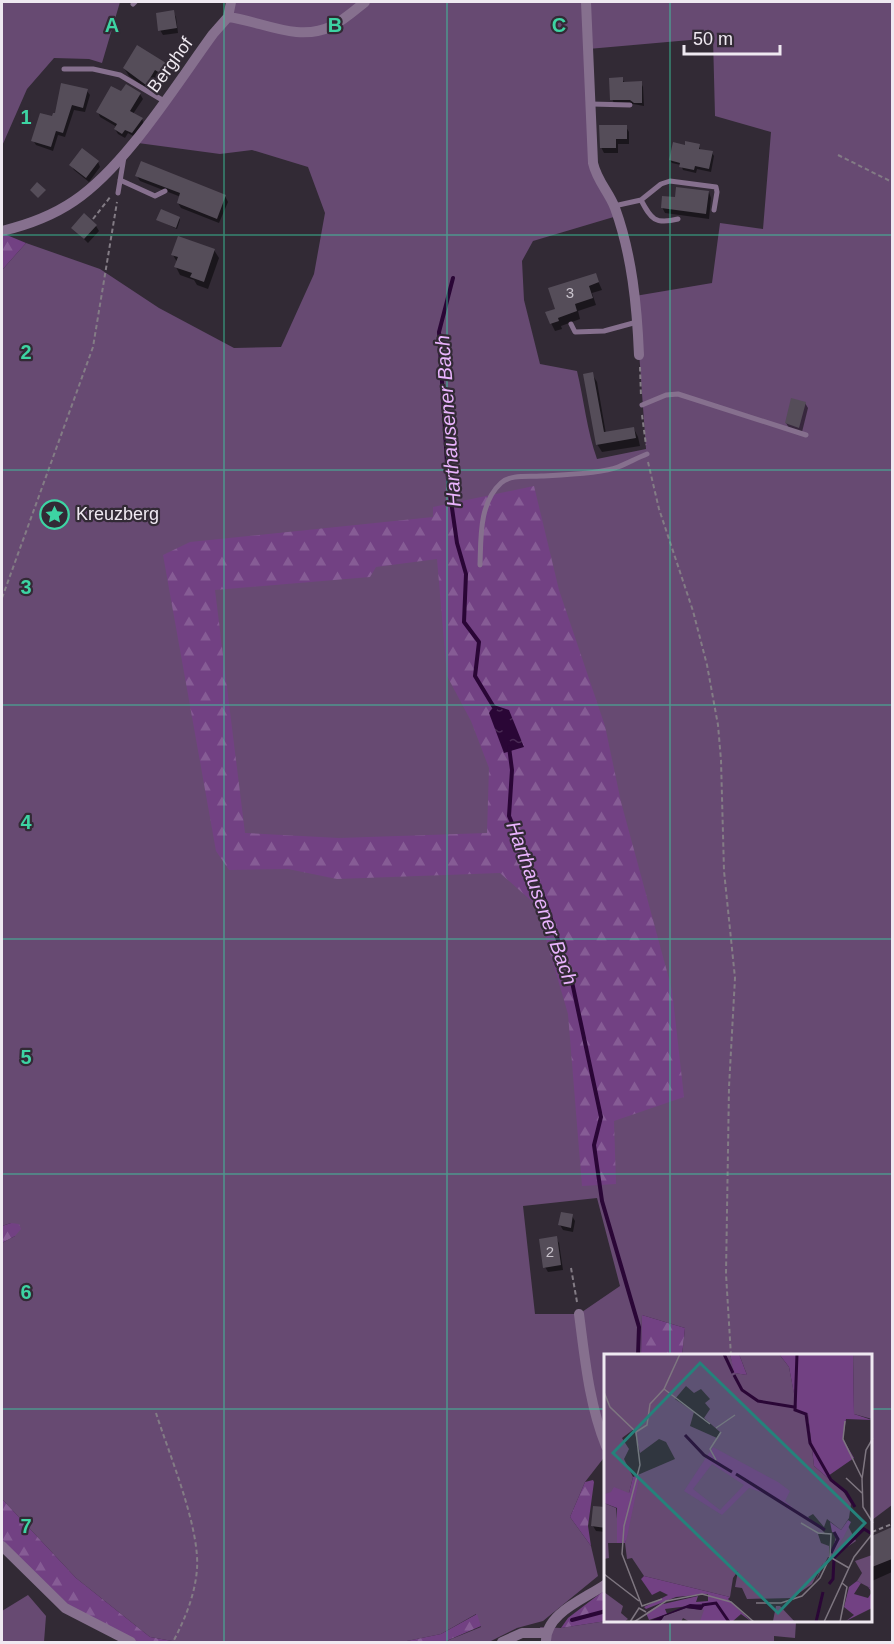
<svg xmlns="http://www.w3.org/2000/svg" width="894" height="1644" viewBox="0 0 894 1644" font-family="Arial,sans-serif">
<defs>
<pattern id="forest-firs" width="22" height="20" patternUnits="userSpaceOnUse" patternTransform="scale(1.5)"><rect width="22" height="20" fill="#724183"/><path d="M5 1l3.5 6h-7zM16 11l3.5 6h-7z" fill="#865c95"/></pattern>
<pattern id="water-ripples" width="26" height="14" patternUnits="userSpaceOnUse" patternTransform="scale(1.5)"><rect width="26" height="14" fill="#2a0636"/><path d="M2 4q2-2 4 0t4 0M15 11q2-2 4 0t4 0" fill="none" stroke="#492a54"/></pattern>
</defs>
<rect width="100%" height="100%" fill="#322a35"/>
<!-- grass -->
<path fill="#674a72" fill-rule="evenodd" d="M2,2H120L102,63L89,59L54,58L27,89L2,146Z
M231,2H892V1505L872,1520V1356H682L685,1328L642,1315L641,1356H606V1455L585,1482L570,1517L591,1546L598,1576L543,1621L517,1628L489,1642H444L481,1627L476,1614L441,1634L402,1642H178L150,1637L76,1578L2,1499V1243L15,1236L11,1223L2,1226V270L26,243L100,269L159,308L234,348L281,347L314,274L325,213L308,167L252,150L220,154L138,143L203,54ZM713,38L715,116L771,132L763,229L720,223L712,283L635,296L646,449L597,459C587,431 584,400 577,371L540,364L524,300L522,261L533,241L617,216L591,152L588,49ZM597,1198L620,1286L579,1314H535L523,1206Z
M28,1595L46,1616L44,1642H2V1611Z
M606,1621L796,1622L795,1638L774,1636V1642H545L540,1627L561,1628Z"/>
<!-- forest -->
<path fill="url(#forest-firs)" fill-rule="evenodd" d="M2,233L26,243L2,270Z
M534,486L559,590L605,726L621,802L672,990L684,1097L614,1121L616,1184L582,1186L568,1014L536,905L500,873L337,879L288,869L229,870L216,851L163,555L190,542L433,517V507ZM437,559L447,676L471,721L489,768L487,833L339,838L245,833L215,590L370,577L376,567Z
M11,1223L19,1224L21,1229L15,1236L2,1243V1226Z
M642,1315L685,1328L682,1356H641Z
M593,1480L594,1482L588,1526L591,1546L570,1517L585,1482Z
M2,1499L76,1578L150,1637L178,1642H131L65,1608L2,1546Z
M606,1589V1621L561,1628L568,1618Z
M477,1614L481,1626L444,1642H402L441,1634Z"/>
<!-- water -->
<path fill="url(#water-ripples)" d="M494,705L509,710L524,747L504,753L489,713Z"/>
<!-- shadow -->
<path fill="#0007" d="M173,12L176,17L178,33L163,35L160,30Z
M137,47L165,64L170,72L165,80L159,76L150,91L129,76L124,68Z
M622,79L625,83H641L643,87L644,106L633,104L614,103L612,99Z
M87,91L90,95L85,112L74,110L65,137L58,135L53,151L36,145L33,140Z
M122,94H140L143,99L133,114L142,119L144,124L135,137L128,133L125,138L118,134L115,129L117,127L100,117L98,112Z
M626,127L629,132V144H618V153H604L601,147Z
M686,146H699L701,151L712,153L714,156L711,172L697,169L696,173L683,170L681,165L672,163L670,160Z
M98,162L100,167L89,182L74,170L71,165Z
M137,176L225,196L228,202L219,223L181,208L178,203L181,197L140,181Z
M709,192L711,198L709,219L665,213L662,207Z
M179,218L180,220L177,229L158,220Z
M96,226L99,231L88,243L73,228Z
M214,250L219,258L208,289L197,285L194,280L180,275L176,267L177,262L173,255Z
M595,274L602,290L592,293L596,305L578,311L580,319L561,326L562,329L555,331L551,323L557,310Z
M592,374L597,382L606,434L634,429L638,437L640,446L602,452L597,444Z
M805,403L808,408L802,432L789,428L786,423Z
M572,1216L575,1221L573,1232L563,1230L560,1225Z
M556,1238L559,1243L563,1270L548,1272L545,1267Z
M606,1509V1532L596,1531L593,1526Z
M892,1529V1572L872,1581V1538Z"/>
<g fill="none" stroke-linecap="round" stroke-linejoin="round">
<!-- stream -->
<path stroke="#2a0636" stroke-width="4" d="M453,278L439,332L448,480L457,543L466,574L464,622L479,642L475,676L495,709
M509,747L512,770L509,816L545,901L572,982L601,1117L594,1145L602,1201L639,1327L638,1356
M572,1620L606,1611"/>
</g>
<!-- building -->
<path fill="#554d59" d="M174,10L177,28L158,31L156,13Z
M137,45L166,63L160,73L155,70L146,85L123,68Z
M623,77V82L642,81V103H634L630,100H610L609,78Z
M61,83L88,89L83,108L72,105L63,133L56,131L51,147L31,141L40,113L52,116L53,113H55Z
M126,84L141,93L130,111L143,118L132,133L125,130L122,134L114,129L117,124L96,112L111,86L121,91Z
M599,125H627V139H616V148H600Z
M685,141L700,144L699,149L713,151L709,169L695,166L694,170L679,167L680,163L669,160L673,142L685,145Z
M82,148L99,161L86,178L69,165Z
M141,161L226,195L217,219L177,203L180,193L135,176Z
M37,182L46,190L38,198L30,190Z
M676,187L709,191L706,214L661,208L662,196L675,197Z
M161,209L180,217L176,228L156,220Z
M84,213L97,225L84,239L71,228Z
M178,236L215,249L204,282L190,277L192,273L174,267L178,257L171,255Z
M596,273L599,282L589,286L593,298L575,304L577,311L558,318L559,321L550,324L545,312L555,309L548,288Z
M593,372L604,432L634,427L636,438L596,445L583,374Z
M791,398L806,402L799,428L785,423Z
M561,1212L573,1214L571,1228L558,1225Z
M557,1236L561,1265L543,1268L539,1239Z
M593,1506L606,1507V1528L591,1526Z
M892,1527V1559L872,1567V1536Z"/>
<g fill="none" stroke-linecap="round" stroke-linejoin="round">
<!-- path -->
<path stroke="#837c85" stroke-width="2" stroke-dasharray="4.5 3" stroke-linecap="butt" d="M838,155L892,182
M93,219L111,196
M640,367L641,397
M642,415L646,445
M648,462L659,509L693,611L707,665L718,725L721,760L724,871L735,978L729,1087L726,1274L731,1356
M2,598L93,347L117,202
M571,1268L577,1302
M156,1413C169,1454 200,1527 197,1569C195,1595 185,1619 173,1642
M872,1532L892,1524"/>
<!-- service -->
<path stroke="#86708e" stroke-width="5" d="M133,4L135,2
M64,69H93L120,75L164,101
M591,104L630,105
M120,180L155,196L165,191
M118,193L124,157
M641,200C651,219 655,225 678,219
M614,206L641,200L661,184L670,181L716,187L717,192L714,210
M571,324L575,332L604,331L637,322
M642,405L666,395L678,394L806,435
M480,565C481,538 479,503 501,483C511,474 528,477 541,476C561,475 600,474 618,467C628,463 637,458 647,454"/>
<!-- minor -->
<path stroke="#86708e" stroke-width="10" d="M586,2L593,163C597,181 609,192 615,208C632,255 637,306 639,355
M228,17C262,21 298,43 332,26C344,20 355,10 365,2
M2,231C27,225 52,216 74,201C126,166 175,86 213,34L228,17L231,2
M579,1314C585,1359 589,1404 606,1446
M2,1546L65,1608L131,1642
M502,1642L522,1633H545
M546,1642C545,1613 585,1599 606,1584"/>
</g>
<!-- grid -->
<path fill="none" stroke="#3dd4a3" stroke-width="1.5" stroke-opacity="0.55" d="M224,2V1642M447,2V1642M670,2V1356M2,235H892M2,470H892M2,705H892M2,939H892M2,1174H892M2,1409H606M872,1409H892M670,1622V1642"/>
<!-- icons -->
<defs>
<symbol id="sight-ring" viewBox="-11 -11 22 22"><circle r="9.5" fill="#322a35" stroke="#3dd4a3" stroke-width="1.5"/><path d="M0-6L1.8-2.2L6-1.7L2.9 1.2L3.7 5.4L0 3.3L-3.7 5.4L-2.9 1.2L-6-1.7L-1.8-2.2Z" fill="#3dd4a3"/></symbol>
</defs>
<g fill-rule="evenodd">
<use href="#sight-ring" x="38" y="498" width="33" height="33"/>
</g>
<g text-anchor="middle" stroke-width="4.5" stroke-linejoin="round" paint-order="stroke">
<!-- number labels -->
<g font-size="15" fill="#c8c2cb">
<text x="570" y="298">3</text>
<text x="550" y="1257">2</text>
</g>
<!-- street labels -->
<g font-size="18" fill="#efe9f1" stroke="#322a35">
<text transform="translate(170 65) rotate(-54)" y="6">Berghof</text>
</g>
<!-- poi labels -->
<g font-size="18" fill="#efe9f1" stroke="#322a35" text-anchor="start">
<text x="76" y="520">Kreuzberg</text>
</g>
<!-- water labels -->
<g font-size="20" font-style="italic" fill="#e9b3fd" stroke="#322a35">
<text transform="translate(448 421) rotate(-94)" y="7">Harthausener Bach</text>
<text transform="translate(542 903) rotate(70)" y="7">Harthausener Bach</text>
</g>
</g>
<!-- overview -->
<g transform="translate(604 1354)">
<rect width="268" height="268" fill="#322a35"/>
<path d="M0,0H126L131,19L143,21L135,0H175L185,13L193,55L204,60L210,112L239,137L247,150L245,164L237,176L223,165L220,173L209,160L204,163L222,180H214L217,189L225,192V203L244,172L252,187L227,204L224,203L211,228L219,209L208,230L188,244L143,245L138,234L131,233L134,217L129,224L126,243L40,222L28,204L23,205L21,189L31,136L36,120L71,105L62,88L55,85L36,99L30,75L18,84L25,95L20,105L29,123L25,139L0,140ZM82,32L90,39L97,35L106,45L101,49L106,55L100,64L116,78L113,84L86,72L90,58L71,45ZM249,0H268V65L250,60ZM0,149L12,154L14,175L13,189H4L5,204L0,205ZM268,201V235L253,227L258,219L251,207ZM0,238L19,252L17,259L24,265L20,268H0ZM172,252H176L191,268L169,267Z" fill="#674a72" fill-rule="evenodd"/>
<path d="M126,0H135L143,21L130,19ZM175,0H249L250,60L268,66L242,65L239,85L250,104L224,122L239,137L210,112L204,60L193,56L185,13ZM109,93L174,128L186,137L181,147L188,153L185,156L166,141L145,134L118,161L80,137ZM108,110L140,131L116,156L89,135ZM36,120L23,183L21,189H13V154L0,149V140L7,138L10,133L25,139L29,123ZM244,166L247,168L239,184L227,201L233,180L228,178L226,168L237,176ZM40,222L126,243L124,245L148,268L137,260L128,268H94L100,250L61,255L63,260L45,266L42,259L55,251L94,242L92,248L104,247V240L72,243L42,255L40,253L64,241L56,237L48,241L37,225ZM253,227L257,229L250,240L264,244L268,238L264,233L268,235V254L242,267L250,261L240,253L245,233Z" fill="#724183" fill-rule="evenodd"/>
<path d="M82,254L100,256L96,267L86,268L79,264L77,268H56L60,262Z" fill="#674a72"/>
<path d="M86,250L101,251L97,256L82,254L60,262L56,268H43Z" fill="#2a0636"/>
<path fill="none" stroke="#2a0636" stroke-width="3" d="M120,0L129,19M193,0L191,56L202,60L206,89L227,126L242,138L251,153M130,21L138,36L154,47L190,53M81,81L100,101L128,118M132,120L221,176M227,199L234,185L230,178M225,230L229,225L230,204L260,175L268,180M98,251L112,249L125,268M212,268L219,238"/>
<path fill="none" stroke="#7e7680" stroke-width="1.5" d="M60,35L106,70M0,38L6,53L32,78M241,67L239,85L258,124M112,74L131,61M32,78L36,111L20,172L18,200L38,252L58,245M32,78L43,71L46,50L60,35L76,0M269,84L262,96L258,125L259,153L269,169M112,106L106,95L117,78M242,124L258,139M226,203L245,214M0,220L35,247M152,249H177L198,242L216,224L226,203L227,180L214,179L197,169M26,268L35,254L42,258M30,268L62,247L98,240L127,248L150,268M220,268L250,203L269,179M236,268L243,233L238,229"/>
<path fill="#25827b" fill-opacity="0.15" stroke="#25827b" stroke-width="3" d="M96,9L261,169L174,259L9,99Z"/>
<rect width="268" height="268" fill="none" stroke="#efe9f1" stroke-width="3"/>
</g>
<g font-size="20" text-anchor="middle" font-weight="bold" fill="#3dd4a3" stroke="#322a35" stroke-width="4.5" stroke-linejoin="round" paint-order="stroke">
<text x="112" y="32">A</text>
<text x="335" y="32">B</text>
<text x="559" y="32">C</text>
<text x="26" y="124">1</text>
<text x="26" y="359">2</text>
<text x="26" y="594">3</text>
<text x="26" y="829">4</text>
<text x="26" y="1064">5</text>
<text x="26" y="1299">6</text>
<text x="26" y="1533">7</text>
</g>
<!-- border -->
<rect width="894" height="1644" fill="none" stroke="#efe9f1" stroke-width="6"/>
<!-- scale -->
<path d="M684 45v9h96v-9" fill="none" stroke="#efe9f1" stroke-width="3"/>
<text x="693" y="45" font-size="18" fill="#efe9f1" stroke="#322a35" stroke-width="4.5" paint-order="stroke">50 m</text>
</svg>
